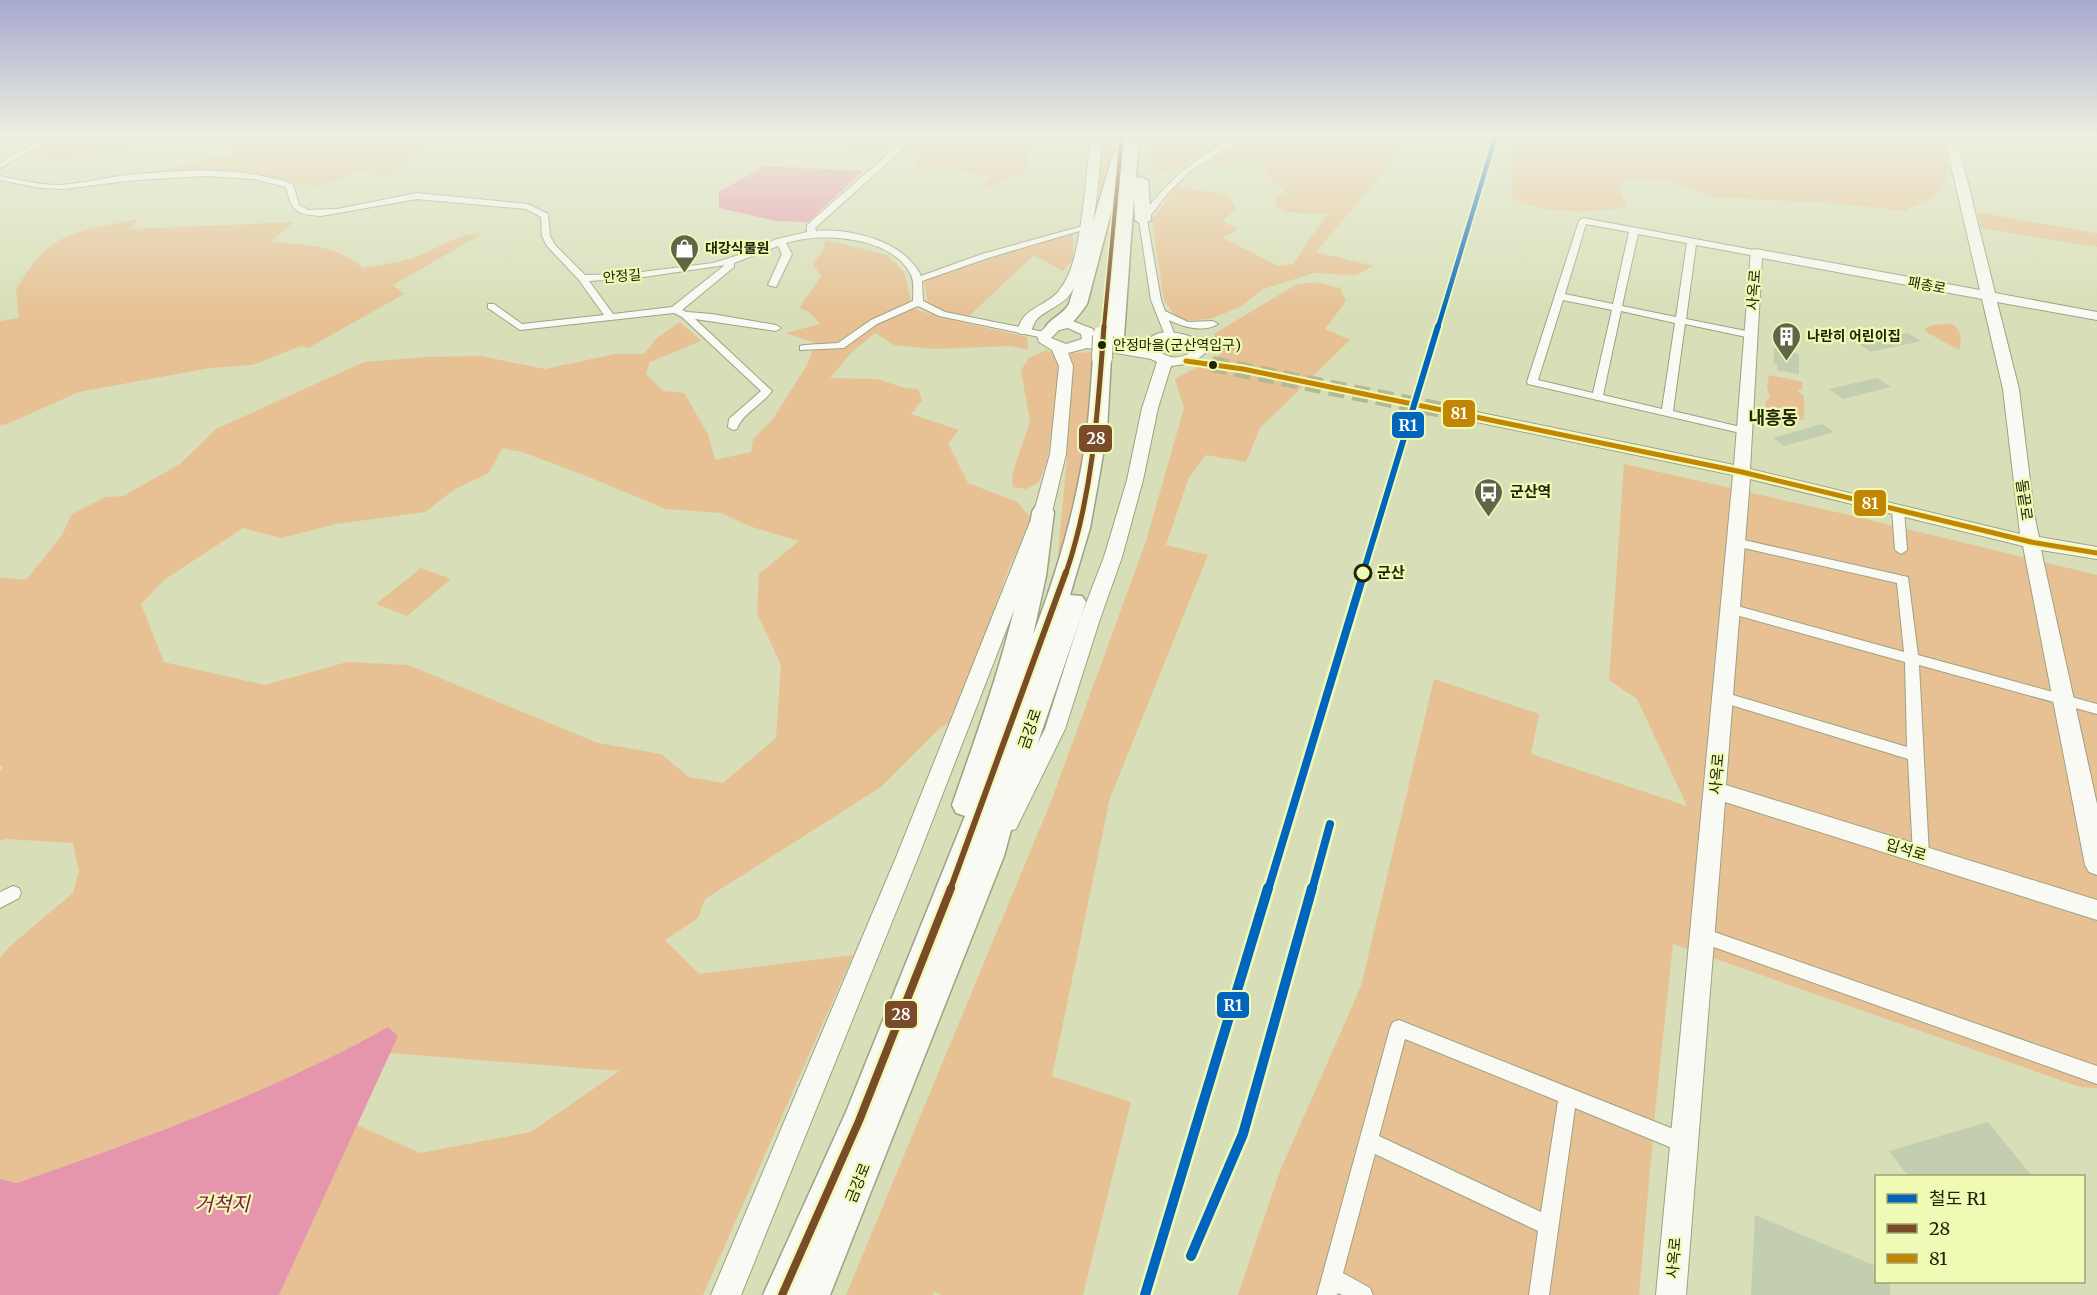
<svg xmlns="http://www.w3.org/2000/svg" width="2097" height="1295" viewBox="0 0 2097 1295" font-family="Merriweather,'Noto Sans KR',serif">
<rect width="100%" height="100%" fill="#d8deb7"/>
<!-- green -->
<path fill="#e7c194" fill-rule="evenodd" d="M50,135H638L631,142L605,147H469L451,139L410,154L401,166L378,178L375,169L353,173L320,187L290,183L286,180L228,174L141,175L231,154L221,137C157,133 96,168 31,157L37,147Z
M851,135H964L968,141L1027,144L1057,142L1030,150L1027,170L988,188L982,186L992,178L957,169L926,170L915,165V157L898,153L901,147L845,155L846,140Z
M1102,135H1117L1116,146L1100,201L1099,156Z
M1151,135H1207L1213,138L1238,135H1459L1456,143L1415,135L1316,252L1373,266L1356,275L1314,273L1263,289L1240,307L1210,319L1179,321L1164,300L1152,220L1176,187L1227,194L1236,209L1223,221L1238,229L1223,238L1278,266L1293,264L1327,214L1286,212L1275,205L1274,198L1288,194L1265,173V162L1207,167L1212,158L1231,138L1169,173L1153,169Z
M1515,135H1942L1949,170L1946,179L1934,197L1904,211L1829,203L1711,197L1669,180L1628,179L1618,187L1627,207C1589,213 1546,215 1511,198L1512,145Z
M1977,212L2097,233V247L1981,228Z
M137,219L131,229L294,222L270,242C303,244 338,245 363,268C379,265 395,263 410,259C431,253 460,231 480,235L393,285L404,294L308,348L301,346L253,365L210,368L79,392L7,424L0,425V321L19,318L16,289C23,279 30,267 38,258C62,229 103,227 137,219Z
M1073,232V259L1063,271L1034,255L969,316L947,313L928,304L924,280Z
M826,240L887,255L904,272L911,300L901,312L915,309L943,318L1027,337L1028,350L1011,346L935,349L894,345L875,333L851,353L830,378L877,379L905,388L918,389L922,400L911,414L959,430L948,443L968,483L1017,502L1033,520L1009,567L955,721L940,728L881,787L705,899L698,918L665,940L699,974L853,955L703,1295H279L357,1125L420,1153L531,1132L619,1071L390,1053L398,1036L388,1027C271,1093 144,1139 17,1183L0,1179V958L9,947L73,893L79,871L73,843L6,839L0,841V772L3,768L0,765V577L26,580L62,535L72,514L105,497L123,496L180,464L216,429L364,362L427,357L481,356L545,369L615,354H644L657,338L680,322L701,341L650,362L646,374L663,391L684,393L708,434L715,460L751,452L753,439L773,419L807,365L815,343L785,333L820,324L809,312L799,308L821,276L812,263L821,254ZM502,448L522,452L584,475L666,509L721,513L749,526L799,541L759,574L757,613L781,665L776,738L723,783L689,777L661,754L598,743L408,665L347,662L265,685L164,662L141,604L164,580L243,528L281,538L336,524L425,512L455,489L489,473Z
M1316,282L1340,288L1346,301L1325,329L1350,340L1260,428L1246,462L1206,455L1189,477L1166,545L1208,555L1110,798L1052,1076L1131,1102L1083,1295H941L934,1292L933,1295H846L1052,799L1146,541L1184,408L1175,379L1220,355L1214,334L1297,284Z
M1934,325C1939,325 1945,323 1950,324C1961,326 1963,342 1959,350L1926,332L1925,328Z
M1047,350L1058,356L1059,380L1047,461L1039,482L1026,489L1013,487L1012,474L1030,422L1021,370L1029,358Z
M1092,352L1091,416L1069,537L1058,554L1067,458L1071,353Z
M1769,375L1803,382L1802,390H1797L1804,396V419L1780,426L1764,422L1767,412L1765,403L1770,397L1767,387Z
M1624,464L1849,515L2097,575V1088L2080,1087L1673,944L1656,1103L1639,1295H1238L1280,1171L1361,986L1434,679L1539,714L1531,754L1687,806L1637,699L1609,680Z
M421,568L451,579L407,616L376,604Z"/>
<!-- water -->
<path fill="#e696ac" d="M764,166L863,171L808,222L776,221L719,208V192Z
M388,1027L398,1036L279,1295H0V1179L17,1183C143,1139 272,1092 388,1027Z"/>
<!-- building -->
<path fill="#c3cdb0" d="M1907,333L1921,341L1871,352L1857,343Z
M1774,348L1799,354V374L1777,370V364H1774Z
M1877,378L1891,387L1843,399L1829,389Z
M1822,424L1834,432L1784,446L1773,438Z
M1988,1122L2032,1176H1908L1889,1151Z
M1755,1215L1876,1266V1281H1890V1295H1751Z"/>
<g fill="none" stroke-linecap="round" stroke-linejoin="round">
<!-- secondary-tunnel -->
<path stroke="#b3b994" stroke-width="16" stroke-dasharray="16 8" stroke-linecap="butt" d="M1212,364L1467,415"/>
<defs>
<path id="street" d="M26,135H42L52,138L0,168V163L41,139Z
M1240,135H1249L1190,171L1168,193L1147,220L1161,300L1165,311L1188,322L1213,321L1218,324C1204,333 1183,327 1169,320L1175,336L1174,338H1166L1151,300L1139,220C1166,181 1197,156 1240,135Z
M896,147L903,149L815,228L816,231C850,228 905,241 921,276L982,254L1086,225V229L988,258L922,281L923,301L945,312L1044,332L1049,335L1044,338L939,316L918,306L877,324L844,348L800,350V346L804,345L838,343L871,320L913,301C913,292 915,281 910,273C891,237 824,232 790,242L786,243L792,254L776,287L768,285L782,254L778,246L734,263V267L682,310L687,312L712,314L776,325L781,328L776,331L695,319L772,391C762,405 742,414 737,429L733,430L728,427L729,419L761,391L682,317L674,313L520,330L488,308V304H494L522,324L604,315L579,280L547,246L542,236L541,217L526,209L417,199L321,216C296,214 292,212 286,187L254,179L206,176L136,180L63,189L40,188L0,180V176C19,180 39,185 59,185C79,184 99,179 119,176C176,170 238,165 293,184L299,205L308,210L337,209L417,193L528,204L548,214L550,236L555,245L585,275L626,274L713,263L739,255L777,239L807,232V225ZM725,265L672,307L613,314L589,281L637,278Z
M1583,218L1759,251L1761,253L1756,256L1696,245L1686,319L1751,332L1756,335L1751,338L1685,324L1673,411L1749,429V433L1745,434L1528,384L1527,382L1579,221ZM1586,224L1629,232L1613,304L1565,294ZM1638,234L1687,243L1676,317L1622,306ZM1563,300L1612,310L1593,393L1538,380ZM1621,311L1675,323L1662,409L1603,395Z
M1898,505L1904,509L1907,550L1901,554L1895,550L1892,509Z
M1735,538L1908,577L1918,655L2097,704V714L1919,665L1929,855L1927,860L1921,862L1915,860L1913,855L1908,759L1718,701L1716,697L1718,693L1723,692L1907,747L1905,662L1725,612L1723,609L1730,604L1904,652L1897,583L1731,545L1729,542Z
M13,886L19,888L21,893L19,898L0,908V892Z
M1703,928L2097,1066V1084L1697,941L1695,936L1697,931Z
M1399,1020L1691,1136L1694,1143L1691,1150L1684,1153L1575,1108L1549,1295H1529L1538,1231L1375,1154L1343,1273L1370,1288L1373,1295H1342L1338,1293L1337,1295H1317L1390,1028L1393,1022ZM1405,1039L1558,1101L1541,1212L1379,1136Z"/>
<path id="secondary" d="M1091,135H1103C1097,184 1096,251 1071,293C1063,305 1048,309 1038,318C1033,323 1033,328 1030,334H1020L1018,331C1021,309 1043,307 1056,294C1061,289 1066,280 1069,274C1083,237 1086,175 1091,135Z
M1944,135H1956L1995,293L2097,312V320L1997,302L2019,389L2034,514L2039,537L2097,547V559L2041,550L2097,804V875L2089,872L2085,865L2023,546L1750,479L1726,785L2097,900V920L1725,802L1686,1295H1656L1733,475L1467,420L1459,415L1467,410L1734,465L1751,250L1756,249L1980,290ZM1762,258L1982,299L2003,389L2020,534L1750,469Z
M1070,320L1093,329L1096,341L1143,349C1151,323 1184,333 1202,341L1205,353L1193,363L1171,366L1158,408L1143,480L1122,557L1100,619L1065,729L1016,829L1008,831L1000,829L997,822L1045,729L1080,619L1104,557L1127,480L1142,408L1157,362L1151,359L1087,348L1068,353L1073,366L1066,454L1052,512L919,855L741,1295H711L897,855L1034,512L1050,454L1059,366L1052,350L1039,342L1037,335L1050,323ZM1068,328L1081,334L1082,339L1066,344L1051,338L1059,330ZM1176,340L1190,346L1191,352C1179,360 1168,359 1158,350V346L1166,341Z"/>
<path id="highway" d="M1125,135H1139L1136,178L1141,177L1148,181L1151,220L1143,225L1135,220L1134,196L1124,337L1121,341H1109L1106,337L1121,175L1087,304C1078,317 1066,334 1049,330L1046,326C1053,317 1063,314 1069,304L1113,154L1115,151H1124Z
M1102,353L1108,354L1111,358L1107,431L1099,478L1090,528L1070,595L1082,596L1086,602L1023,786L1004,856L830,1295H763L846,1112L965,816L956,813L952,805C987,705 1019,618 1032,512L1035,507L1043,505L1051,507L1054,512L1046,576L1033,635C1058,570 1078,501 1087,431C1090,407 1091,382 1093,358L1096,354Z"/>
</defs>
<!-- street casing -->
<use href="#street" stroke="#9da283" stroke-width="2"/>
<!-- secondary casing -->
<use href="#secondary" stroke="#9da283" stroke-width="2"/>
<!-- highway casing -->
<use href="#highway" stroke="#9da283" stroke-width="3"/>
<!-- street -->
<use href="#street" fill="#f9faf4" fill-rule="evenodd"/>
<!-- secondary -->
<use href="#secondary" fill="#f9faf4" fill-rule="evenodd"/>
<!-- highway -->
<use href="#highway" fill="#f9faf4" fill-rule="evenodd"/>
<defs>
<path id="highway-bridge" d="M1102,358L1103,336"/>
</defs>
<!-- highway-bridge casing -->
<use href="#highway-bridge" stroke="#9da283" stroke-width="22" stroke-linecap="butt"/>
<!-- highway-bridge -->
<use href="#highway-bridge" stroke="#f9faf4" stroke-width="20"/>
<defs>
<path id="bus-1-far3" d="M1104,327L1122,135"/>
<path id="bus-1-far2" d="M1066,573C1093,494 1098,409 1104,326"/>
<path id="bus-1-far1" d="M950,890L1066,572"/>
<path id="bus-1" d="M782,1295L859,1121L951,888"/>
<path id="bus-2" d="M1186,361L1243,369L1742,472L2031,542L2097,553"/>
</defs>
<!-- bus-1-far3 casing -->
<use href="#bus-1-far3" stroke="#effab5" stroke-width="7"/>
<!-- bus-1-far2 casing -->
<use href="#bus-1-far2" stroke="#effab5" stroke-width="9"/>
<!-- bus-1-far1 casing -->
<use href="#bus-1-far1" stroke="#effab5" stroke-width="10"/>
<!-- bus-1 casing -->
<use href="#bus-1" stroke="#effab5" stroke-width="13"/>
<!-- bus-2 casing -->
<use href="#bus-2" stroke="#effab5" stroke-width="9"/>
<!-- bus-1-far3 -->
<use href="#bus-1-far3" stroke="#7a4b2a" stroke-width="4"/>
<!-- bus-1-far2 -->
<use href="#bus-1-far2" stroke="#7a4b2a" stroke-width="5"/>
<!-- bus-1-far1 -->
<use href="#bus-1-far1" stroke="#7a4b2a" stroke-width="6"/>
<!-- bus-1 -->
<use href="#bus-1" stroke="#7a4b2a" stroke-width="8"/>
<!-- bus-2 -->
<use href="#bus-2" stroke="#c28602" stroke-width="5"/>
<defs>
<path id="rail-1-far3" d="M1438,327L1496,135"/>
<path id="rail-1-far2" d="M1363,573L1438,326"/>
<path id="rail-1-far1" d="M1268,890L1364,572
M1312,890L1330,824"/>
<path id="rail-1" d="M1191,1256L1243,1134L1312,888
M1145,1295L1268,888"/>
</defs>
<!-- rail-1-far3 casing -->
<use href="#rail-1-far3" stroke="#effab5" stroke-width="8"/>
<!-- rail-1-far2 casing -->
<use href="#rail-1-far2" stroke="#effab5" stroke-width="10"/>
<!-- rail-1-far1 casing -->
<use href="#rail-1-far1" stroke="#effab5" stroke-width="13"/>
<!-- rail-1 casing -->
<use href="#rail-1" stroke="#effab5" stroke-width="15"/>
<!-- rail-1-far3 -->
<use href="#rail-1-far3" stroke="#0065bd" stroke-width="4.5"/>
<!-- rail-1-far2 -->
<use href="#rail-1-far2" stroke="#0065bd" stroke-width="6"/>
<!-- rail-1-far1 -->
<use href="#rail-1-far1" stroke="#0065bd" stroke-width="8"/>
<!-- rail-1 -->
<use href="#rail-1" stroke="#0065bd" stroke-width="10"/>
</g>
<!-- sky -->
<linearGradient id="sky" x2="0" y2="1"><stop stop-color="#a7a8d0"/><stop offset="0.43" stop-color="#edf0df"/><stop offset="1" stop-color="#edf0df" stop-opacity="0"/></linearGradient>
<rect width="2097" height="316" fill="url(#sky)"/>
<!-- icons -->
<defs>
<symbol id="shop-pin" viewBox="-11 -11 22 30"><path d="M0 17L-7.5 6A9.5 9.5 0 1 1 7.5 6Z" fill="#616545" stroke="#effab5"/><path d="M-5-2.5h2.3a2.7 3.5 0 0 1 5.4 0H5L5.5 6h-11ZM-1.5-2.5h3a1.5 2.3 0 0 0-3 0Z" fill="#fff"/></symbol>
<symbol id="building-pin" viewBox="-11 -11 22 30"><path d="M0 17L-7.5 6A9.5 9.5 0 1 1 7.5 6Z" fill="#616545" stroke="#effab5"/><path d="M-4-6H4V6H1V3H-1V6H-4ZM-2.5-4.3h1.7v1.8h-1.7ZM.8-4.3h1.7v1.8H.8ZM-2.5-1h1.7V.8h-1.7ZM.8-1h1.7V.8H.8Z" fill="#fff"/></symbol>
<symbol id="bus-pin" viewBox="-11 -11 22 30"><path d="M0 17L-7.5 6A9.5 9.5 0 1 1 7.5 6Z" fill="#616545" stroke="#effab5"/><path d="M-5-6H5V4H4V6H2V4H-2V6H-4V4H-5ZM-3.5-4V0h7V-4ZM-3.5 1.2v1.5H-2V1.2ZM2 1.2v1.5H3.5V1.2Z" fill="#fff"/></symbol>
</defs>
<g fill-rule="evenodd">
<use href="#shop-pin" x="668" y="232" width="33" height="45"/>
<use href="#building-pin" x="1770" y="320" width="33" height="45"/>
<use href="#bus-pin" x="1472" y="476" width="33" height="45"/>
</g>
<!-- markers -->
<g fill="#212408" stroke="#effab5" stroke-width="2">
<circle cx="1102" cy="345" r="5"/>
<circle cx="1213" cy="365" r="5"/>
</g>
<circle fill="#effab5" stroke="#212408" stroke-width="3" cx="1363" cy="573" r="8"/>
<g text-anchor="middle" stroke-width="4.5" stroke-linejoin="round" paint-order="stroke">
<!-- far-poi labels -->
<g font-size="14" font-weight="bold" fill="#212408" stroke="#effab5" text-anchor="start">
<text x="705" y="253">대강식물원</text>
<text x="1807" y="341">나란히 어린이집</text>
</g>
<!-- far-street labels -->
<g font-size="14" fill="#212408" stroke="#effab5">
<text transform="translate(622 276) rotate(-5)" y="5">안정길</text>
<text transform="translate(1927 285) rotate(11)" y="5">패총로</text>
</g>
<!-- bus labels -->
<g font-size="14" fill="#212408" stroke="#effab5" text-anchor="start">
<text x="1113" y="350">안정마을(군산역입구)</text>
</g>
<!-- street labels -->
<g font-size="15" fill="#212408" stroke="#effab5">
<text transform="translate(1754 290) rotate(-86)" y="5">사옥로</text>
<text transform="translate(2024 500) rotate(82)" y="5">돌끝로</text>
<text transform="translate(1030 729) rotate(-71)" y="5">금강로</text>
<text transform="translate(1717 774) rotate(-85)" y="5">사옥로</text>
<text transform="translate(1906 850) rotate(17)" y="5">입석로</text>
<text transform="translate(858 1183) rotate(-68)" y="5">금강로</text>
<text transform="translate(1674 1258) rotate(-85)" y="5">사옥로</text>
</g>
<!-- poi labels -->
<g font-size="15" font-weight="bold" fill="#212408" stroke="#effab5" text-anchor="start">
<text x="1510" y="497">군산역</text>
</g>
<!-- stop labels -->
<g font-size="15" font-weight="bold" fill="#212408" stroke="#effab5" text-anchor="start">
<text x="1377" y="578">군산</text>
</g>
<!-- quarter labels -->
<g font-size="18" font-weight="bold" fill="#212408" stroke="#effab5">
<text x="1773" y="424">내흥동</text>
</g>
<!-- near-water labels -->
<g font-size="20" font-style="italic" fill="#82194e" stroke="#effab5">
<text x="222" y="1211">거척지</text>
</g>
</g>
<g stroke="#effab5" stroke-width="2">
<rect x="1442" y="399" width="34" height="29" rx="6" fill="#c28602"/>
<rect x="1391" y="411" width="34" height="28" rx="6" fill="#0065bd"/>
<rect x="1078" y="424" width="35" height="29" rx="6" fill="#7a4b2a"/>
<rect x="1853" y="489" width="34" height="28" rx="6" fill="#c28602"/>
<rect x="1216" y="991" width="34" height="28" rx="6" fill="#0065bd"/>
<rect x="884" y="1000" width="34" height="29" rx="6" fill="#7a4b2a"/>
</g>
<g font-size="16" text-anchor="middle" font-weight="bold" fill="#fff">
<text x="1459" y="419">81</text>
<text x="1408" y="431">R1</text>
<text x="1096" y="444">28</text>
<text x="1870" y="509">81</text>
<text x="1233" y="1011">R1</text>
<text x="901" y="1020">28</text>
</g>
<!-- legend -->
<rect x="1875" y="1175" width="210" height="108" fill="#effab5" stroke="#9da470" stroke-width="1.5"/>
<rect x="1887" y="1194" width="30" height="9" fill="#0065bd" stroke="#9da470" stroke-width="1.5"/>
<text x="1929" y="1205" font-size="18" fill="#212408">철도 R1</text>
<rect x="1887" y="1224" width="30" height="9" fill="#7a4b2a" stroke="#9da470" stroke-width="1.5"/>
<text x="1929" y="1235" font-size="18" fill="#212408">28</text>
<rect x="1887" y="1254" width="30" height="9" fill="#c28602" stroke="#9da470" stroke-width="1.5"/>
<text x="1929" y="1265" font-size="18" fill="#212408">81</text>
</svg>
